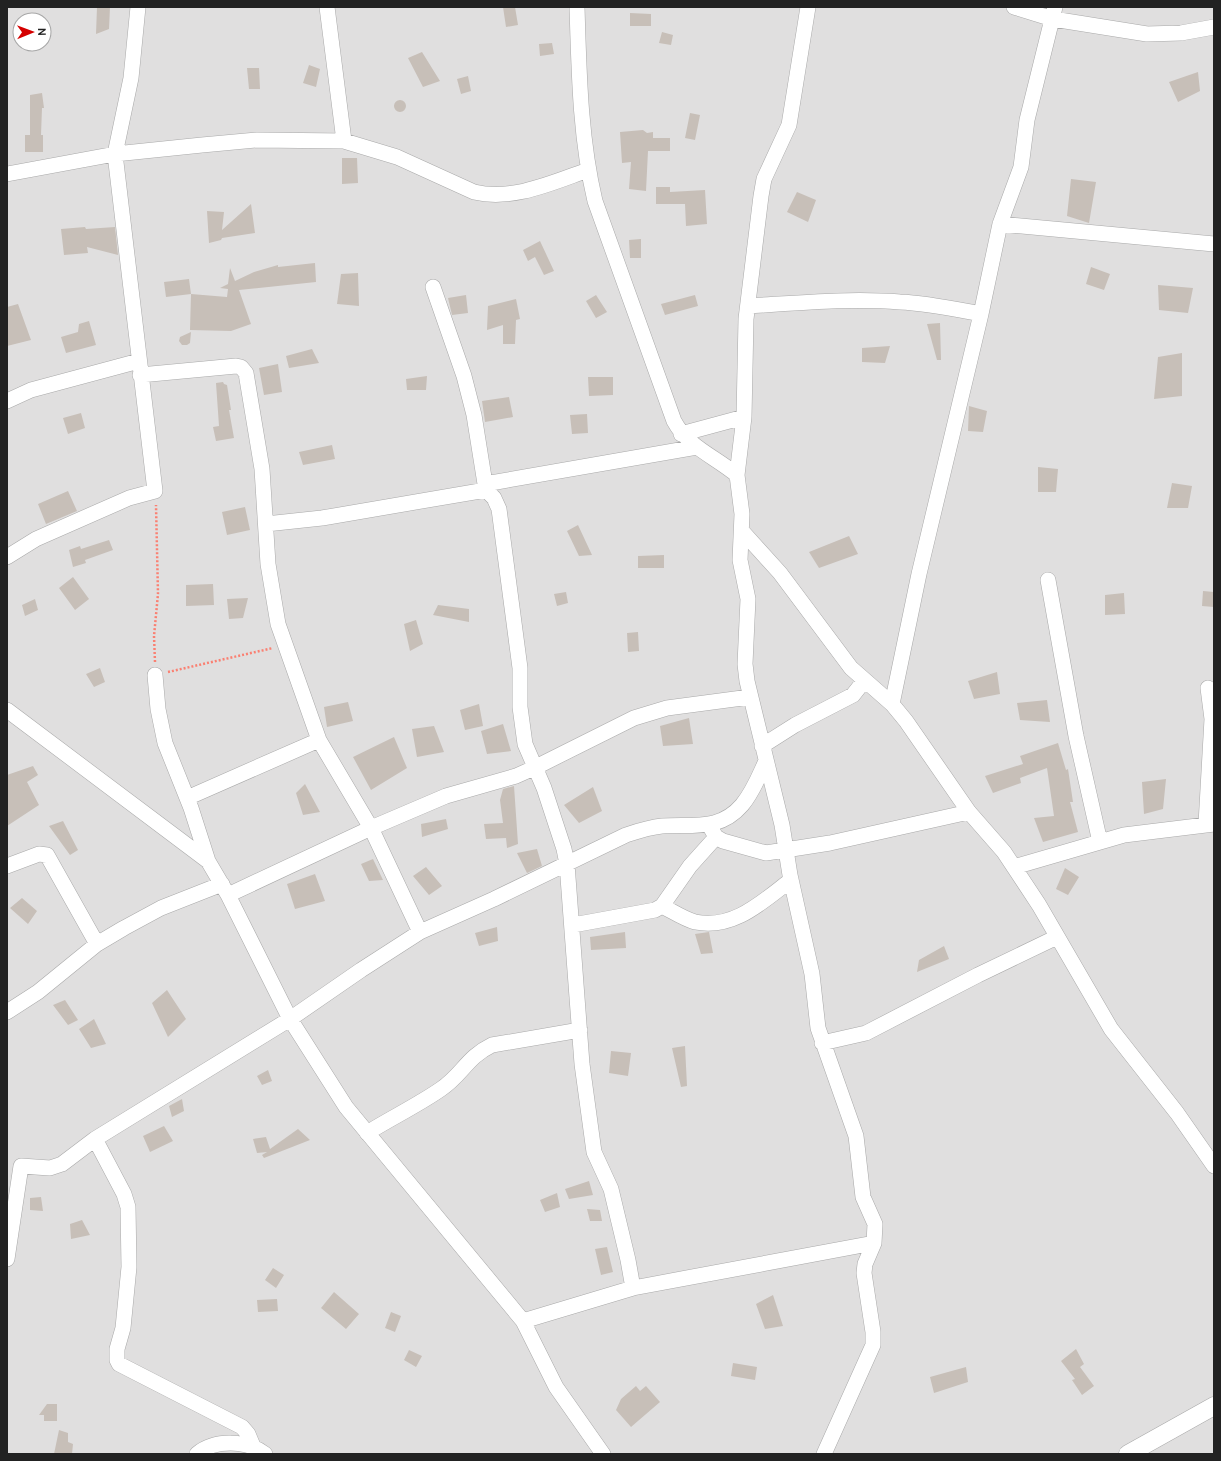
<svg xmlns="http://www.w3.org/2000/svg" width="1221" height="1461" viewBox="0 0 1221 1461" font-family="Cabin,sans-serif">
<rect width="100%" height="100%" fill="#f2efe9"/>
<!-- residential -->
<path fill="#e0dfdf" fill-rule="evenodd" d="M7,7H1214V1454H7ZM20,20H44V44H20Z"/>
<!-- building -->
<path fill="#c7bfb8" d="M97,7H110L109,29L96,34Z
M503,7H515L518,25L506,27Z
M630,13L651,14V26H630Z
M662,32L673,35L671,45L659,43Z
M552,43L554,54L540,56L539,44Z
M422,52L440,81L423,87L408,58Z
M309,65L320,69L316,87L303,83Z
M247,68H259L260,89H249Z
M1198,72L1200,91L1178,102L1169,82Z
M468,76L471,91L461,94L457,79Z
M42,93L44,108H42L41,135H43V152H25V135H30V95Z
M394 106a6 6 0 1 1 12 0a6 6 0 1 1-12 0Z
M690,113L700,115L695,140L685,138Z
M643,130L647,133L653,132V138H670V151H648L646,191L629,189L631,162L622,163L620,132Z
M342,158H357L358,183L342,184Z
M1071,179L1096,182L1089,223L1067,216Z
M656,187H670V192L705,190L707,224L686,226L685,204H656Z
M797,192L816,200L808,222L787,212Z
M251,204L255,233L222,238L221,240L209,243L207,211L224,212L222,230Z
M85,227L86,229L115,227L118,255L87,247L88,253L64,255L61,229Z
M641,239V258H630L629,240Z
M540,241L554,271L544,275L535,257L528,261L523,250Z
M315,263L316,282L239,290L251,324L231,331L190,330L191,294L227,297L228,289L220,288L228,284L230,268L235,281L254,272L278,265V267Z
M1091,267L1110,274L1104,290L1086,284Z
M358,273L359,306L337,304L341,274Z
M189,279L191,294L166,297L164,282Z
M1158,285L1193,288L1188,313L1159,310Z
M466,295L468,313L452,315L448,298Z
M596,295L607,312L596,318L586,301Z
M695,295L698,306L665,315L661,304Z
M516,299L520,319L516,320L515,344H503V325L487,330L488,306Z
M18,304L31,340L7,346V307Z
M89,321L96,345L66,353L61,337L78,332L79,324Z
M940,323L941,360H937L927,324Z
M191,332L190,343L187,345H182L179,341L180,337Z
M890,346L885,363L862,362V348Z
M312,349L319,363L289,368L286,356Z
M1182,353V396L1154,399L1158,357Z
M278,364L282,392L264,395L259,368Z
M427,376L426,390H407L406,379Z
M588,377H613V395L589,396Z
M223,382L224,384L227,385L231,410H229L234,438L216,441L213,427L219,426L216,383Z
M509,397L513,417L485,422L482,401Z
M969,406L987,411L983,432L968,431Z
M81,413L85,428L68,434L63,418Z
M587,414L588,433L572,434L570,415Z
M332,445L335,459L303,465L299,452Z
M1038,467L1058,469L1056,492H1038Z
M1172,483L1192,486L1188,508H1167Z
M68,491L77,511L46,524L38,504Z
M245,507L250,530L227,535L222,512Z
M578,525L592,555L579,556L567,531Z
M849,536L858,554L819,568L809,552Z
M109,540L113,550L85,560L86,563L73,567L69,550L80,546L81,549Z
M664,555V568H638V556Z
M73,577L89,599L75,610L59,588Z
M213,584L214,605L186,606V585Z
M1203,591L1214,592V607L1202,606Z
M566,592L568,603L557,606L554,594Z
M1124,593L1125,614L1105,615V595Z
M248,598L243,618L229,619L227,599Z
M35,599L38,610L25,616L22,605Z
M438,605L469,609V622L433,615Z
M416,620L423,644L410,651L404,624Z
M638,632L639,651L628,652L627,633Z
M100,668L105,682L94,687L86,674Z
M997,672L1000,694L974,699L968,681Z
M1047,700L1050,722L1020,720L1017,703Z
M348,702L353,721L327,727L324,707Z
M479,704L483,726L465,730L460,710Z
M689,718L693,744L663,746L660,726Z
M503,724L511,751L487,754L481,731Z
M434,726L444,752L417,757L412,729Z
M394,737L407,768L371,790L353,757Z
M1058,743L1066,770L1068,769L1073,802H1070L1078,832L1043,842L1034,818L1054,816L1047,768L1020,778L1021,783L993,793L985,776L1023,764L1020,756Z
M33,766L38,775L27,782L39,805L7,826V775Z
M1166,779L1163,809L1144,814L1142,782Z
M305,784L320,812L303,815L296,793Z
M514,786L518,844L507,848L506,838L486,839L484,824L503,823L500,800L503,789Z
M593,787L602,811L579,823L564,805Z
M446,819L448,829L422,837L421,824Z
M63,821L78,850L70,855L49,826Z
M537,849L542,866L527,873L517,853Z
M373,859L383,880L369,881L361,864Z
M426,867L442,886L429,895L413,876Z
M1065,868L1079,877L1068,895L1056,889Z
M315,874L325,901L295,909L287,884Z
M22,898L37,911L28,924L10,908Z
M497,927L498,941L479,946L475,933Z
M625,932L626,948L591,950L590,937Z
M709,932L713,953L701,954L695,934Z
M944,946L949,959L917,972L919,960Z
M167,990L186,1019L168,1037L152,1003Z
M65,1000L78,1020L68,1025L53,1005Z
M94,1019L106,1044L91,1048L79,1029Z
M685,1046L687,1086L681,1087L672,1048Z
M611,1051L631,1053L628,1076L609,1073Z
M268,1070L272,1081L262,1085L257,1076Z
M182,1099L184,1111L172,1117L169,1106Z
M164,1126L173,1141L150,1152L143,1136Z
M298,1129L310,1140L264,1158L262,1155L267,1152L257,1153L253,1139L266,1137L270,1149Z
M589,1181L593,1195L569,1199L565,1189Z
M557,1193L560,1207L545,1212L540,1200Z
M41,1197L43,1211L30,1210V1198Z
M587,1209L600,1210L602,1221H590Z
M82,1220L90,1235L71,1239L70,1224Z
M607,1247L613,1272L601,1275L595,1249Z
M273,1268L284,1275L276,1288L265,1280Z
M334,1292L359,1314L346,1329L321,1308Z
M773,1295L783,1326L765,1329L756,1304Z
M277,1299L278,1311L258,1312L257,1300Z
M391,1312L401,1316L395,1332L385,1328Z
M1076,1349L1084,1364L1080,1367L1094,1386L1082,1395L1072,1380L1075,1379L1061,1361Z
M409,1350L422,1356L416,1367L404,1360Z
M733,1363L757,1367L755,1380L731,1376Z
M966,1367L968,1382L934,1393L930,1377Z
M636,1386L640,1391L646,1386L660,1402L631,1427L616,1410L621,1399Z
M47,1404H57V1421H44V1415H39Z
M59,1430L68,1433V1442L73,1444L72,1454H54Z"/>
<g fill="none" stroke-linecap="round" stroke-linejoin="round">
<defs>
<path id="minor" d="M327,7L344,141
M577,7C579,72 580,138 595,201L674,421C688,447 714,456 737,475L742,514L740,560L748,599L745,664L747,681L782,825L790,875L812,974L818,1028L856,1136L863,1197L875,1224L874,1243L865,1264L864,1273L873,1332V1345L824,1454
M1014,7L1053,19L1147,34L1181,33L1214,27
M7,174L115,154L202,145L257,140L344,141L397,157L474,192C513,201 551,183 588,170
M1000,224L1214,244
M433,287L464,376L474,415L486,490
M748,306C798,303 850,298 900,302C927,303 954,309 981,314
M140,375L236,366L241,367L246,373L262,469L268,564L278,624L319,740L371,828L420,932
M7,401L31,390L139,361
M681,434L744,417
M737,475L744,417L746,319L761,196L764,179L789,125L808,7
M485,484L697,447
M266,524L322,518L486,490L494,498L499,509L520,668V707L525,744L544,788L564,849L567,864L582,1064L594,1152L611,1189L628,1260L633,1288
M742,531L780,573L851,668L892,704L906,721L969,812L1004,852L1039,905L1111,1029L1177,1113L1214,1166
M7,557L36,539L129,498L155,491L115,154L131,78L138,7
M1048,580L1076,736L1100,842
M155,675L158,709L165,743L191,808L208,861
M892,704L919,574L981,314L1000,224L1021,167L1027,120L1055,7
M7,710L208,861L228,895L290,1019L346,1107L523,1321L556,1387L603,1454
M762,746L795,725L853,695L864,681
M187,798L319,740
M1206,824L1212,719L1208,688
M709,825L716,837L723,841L766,853L830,843L969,812
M7,866L39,854L47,855L97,944
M1014,867L1124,835L1214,824
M228,895L371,828L446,796L516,776L534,768L634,718L667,708L750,697
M662,906C672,911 684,919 695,922C734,930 763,901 791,880
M573,925L655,910L662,906L690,866L716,837
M7,1012L38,992L97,944L124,928L161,908L222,884
M822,1043L866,1033L978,975L1057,937
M367,1133C391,1118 418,1105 441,1089C462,1075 467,1057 492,1045L580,1030
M95,1139L124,1194L128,1207L129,1267L123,1328L117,1349V1360L119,1364L242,1427L248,1434L253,1446
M7,1259L21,1166L50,1168L62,1164L95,1139L290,1019L361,970L420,932L494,899L626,835C638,831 650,827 662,826C693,824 720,831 742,805C753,792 759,776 766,761
M523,1321L633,1288L874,1243
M197,1454C215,1439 247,1440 265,1454"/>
<path id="tertiary" d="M1128,1454L1214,1406"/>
</defs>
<!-- minor casing -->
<use href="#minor" stroke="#a9a9a9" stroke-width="16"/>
<!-- tertiary casing -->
<use href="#tertiary" stroke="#a9a9a9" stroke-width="19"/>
<!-- path -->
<path stroke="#fa8072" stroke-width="2.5" stroke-dasharray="2 2" stroke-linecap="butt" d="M155,662L154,636L158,594L156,505
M168,672L273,648"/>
<!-- minor -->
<use href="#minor" stroke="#fff" stroke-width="15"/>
<!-- tertiary -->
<use href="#tertiary" stroke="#fff" stroke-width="18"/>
</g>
<!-- border -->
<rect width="1221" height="1461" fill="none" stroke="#222222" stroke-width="16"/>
<!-- north arrow -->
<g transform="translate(32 32) rotate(89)"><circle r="19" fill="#ffffff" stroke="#a7a7a7"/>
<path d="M0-3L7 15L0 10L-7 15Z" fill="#d40000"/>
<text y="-6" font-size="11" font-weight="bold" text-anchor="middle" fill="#222222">N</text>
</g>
</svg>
